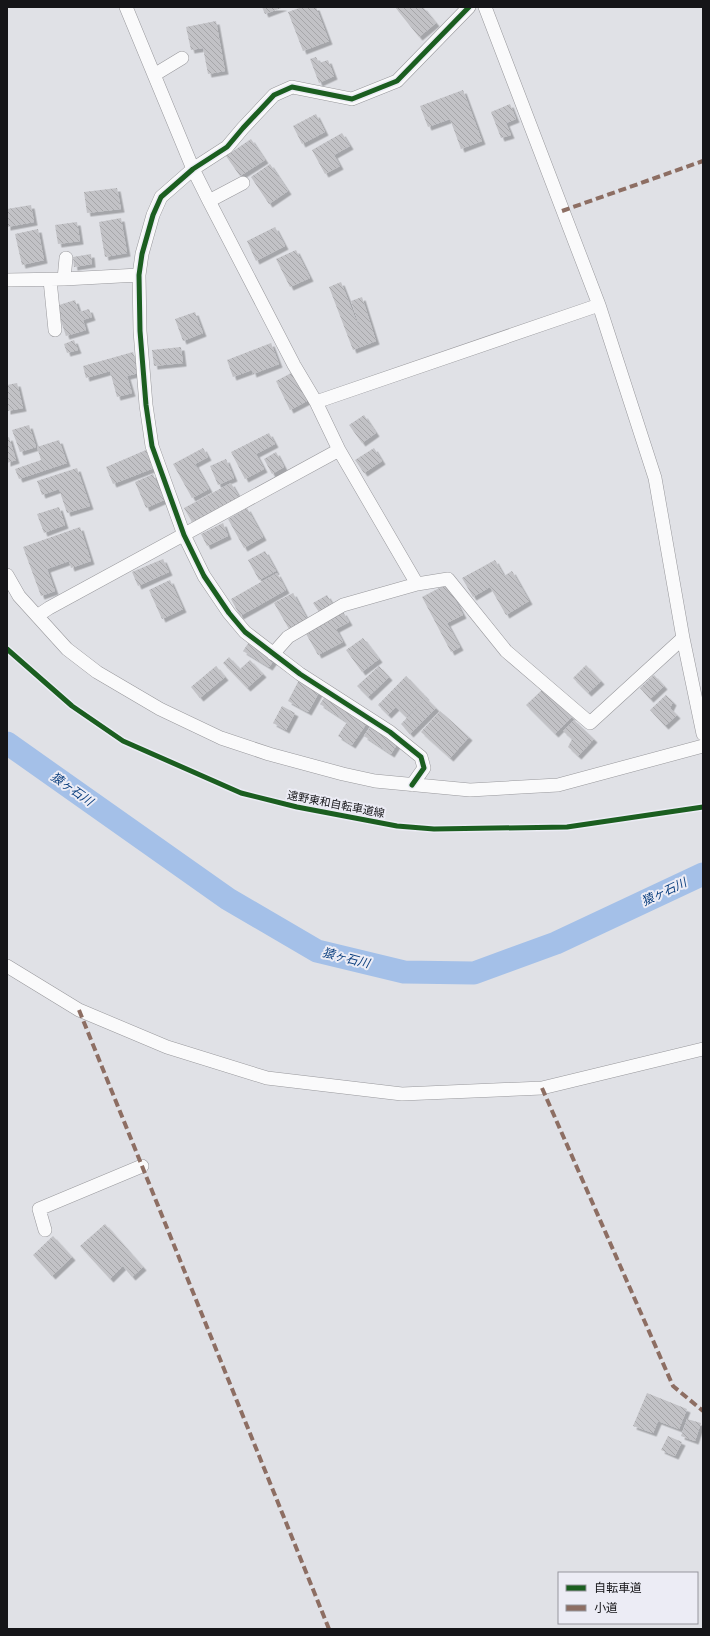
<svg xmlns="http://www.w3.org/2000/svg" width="710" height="1636" viewBox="0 0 710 1636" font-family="'Varela Round','Noto Sans JP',sans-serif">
<defs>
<pattern id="building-back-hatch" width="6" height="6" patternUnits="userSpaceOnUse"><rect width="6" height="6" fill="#c2c2c6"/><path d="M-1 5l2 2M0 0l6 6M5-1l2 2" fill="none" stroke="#a6a6a9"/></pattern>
<filter id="shadow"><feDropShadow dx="3.5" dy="3.5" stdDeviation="0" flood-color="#0004"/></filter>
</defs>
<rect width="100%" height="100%" fill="#e0e1e6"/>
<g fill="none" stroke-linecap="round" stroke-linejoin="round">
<!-- river -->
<path stroke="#a4c0e8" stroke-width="23" d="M7,743L228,899L317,951L404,972L474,973L556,943L703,874"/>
</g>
<!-- building -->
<path fill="url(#building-back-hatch)" filter="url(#shadow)" d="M262,7H284L265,14Z
M302,7H316L329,41L303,51L288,12Z
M395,7H423L436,23L419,37Z
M216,21L225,71L208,74L203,48L191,50L186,27Z
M316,57L319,63L328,60L334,76L319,83L310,59Z
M463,90L482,141L461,149L450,119L428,127L420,106Z
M510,104L516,119L506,123L511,135L501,138L491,112Z
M316,114L325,132L302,144L293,126Z
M342,133L350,146L334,155L340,166L325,174L312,150Z
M251,139L265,160L240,176L226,156Z
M270,164L288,191L269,204L251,177Z
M117,188L121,209L87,213L84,192Z
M31,205L34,222L7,227V209Z
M121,218L127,253L105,257L99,222Z
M77,222L80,241L58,244L55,225Z
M275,227L285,246L256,261L247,241Z
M38,229L44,260L22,265L15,234Z
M296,250L310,278L290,287L276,259Z
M91,254L92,264L74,267L73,257Z
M341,282L364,340L351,301L362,297L376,341L353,350L329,287Z
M75,300L79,312L89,309L92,317L83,320L86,330L66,336L56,306Z
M195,312L203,333L183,341L175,319Z
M74,340L78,350L67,353L64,344Z
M271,343L279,364L253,374L252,370L233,377L227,360Z
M181,347L183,363L154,366L152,350Z
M133,352L139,373L127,376L132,393L117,397L110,371L86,378L83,366Z
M293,372L307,401L290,410L276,381Z
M17,383L23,408L7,411V385Z
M364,415L376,433L362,443L349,425Z
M29,425L36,447L20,452L12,430Z
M269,433L275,444L256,454L264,469L245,479L231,452Z
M9,437L16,460L7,463V438Z
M59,440L67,463L19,479L15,469L41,460L37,447Z
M203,448L208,457L195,464L209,489L192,498L173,464Z
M374,448L382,461L364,473L355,460Z
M146,450L154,468L113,484L106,467Z
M276,452L284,467L272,474L264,459Z
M226,459L234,478L218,485L210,466Z
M77,468L90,506L67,513L59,489L42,495L37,481Z
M153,474L164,500L146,508L135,482Z
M231,483L239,497L192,522L184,508Z
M59,507L65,525L44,533L37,514Z
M247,508L263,537L244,548L228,519Z
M223,523L228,536L207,546L201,534Z
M80,527L91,561L71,568L69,561L47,569L55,591L41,596L23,547Z
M265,551L276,571L259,580L248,560Z
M163,559L169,572L138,586L132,572Z
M495,560L504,576L512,571L529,601L506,615L490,587L473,597L462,578Z
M277,573L286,590L240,616L231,599Z
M170,580L183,609L162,619L149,590Z
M447,584L463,615L447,623L460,647L451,652L422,597Z
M293,593L307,619L289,629L274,603Z
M327,595L332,604L319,612L313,603Z
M343,612L349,622L336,629L343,642L318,655L305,632Z
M363,638L379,659L362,672L346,650Z
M249,642L275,659L269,667L243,651Z
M229,657L240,669L250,660L263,674L247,688L223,663Z
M586,665L601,681L588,693L573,678Z
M216,666L225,677L200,698L191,687Z
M379,666L389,677L368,697L357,686Z
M654,675L664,686L650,699L640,688Z
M406,676L426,697L406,717L396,707L388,715L378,705Z
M299,680L320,691L308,712L288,701Z
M543,689L572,717L555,734L526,705Z
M326,695L367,723L352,745L338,736L347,722L320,704Z
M666,695L673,702L670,708L677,715L665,726L650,710Z
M426,698L436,708L410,734L401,724Z
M282,706L295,713L286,730L273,723Z
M440,711L469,737L450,758L421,732Z
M574,720L594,739L578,756L568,747L572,739L563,731Z
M372,724L398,743L391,754L364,736Z
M105,1224L143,1267L132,1277L123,1266L110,1279L80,1246Z
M53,1236L72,1257L52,1276L33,1255Z
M647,1393L687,1409L679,1429L658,1421L653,1433L633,1426Z
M687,1419L701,1423L695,1441L681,1436Z
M668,1436L682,1442L675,1456L661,1450Z"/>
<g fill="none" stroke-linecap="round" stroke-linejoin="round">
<defs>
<path id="minor" d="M126,7L193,169L209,201L294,365L316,402L339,450L417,584L448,579L506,651L590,723L683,638
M485,7L599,305L655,478L683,638L703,734
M154,75L182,58
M209,201L243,183
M64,279L66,258
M7,280L64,279L139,275
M50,280L55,330
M316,402L599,305
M7,575L19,596L67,649L97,672L160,709L221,738L269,754L343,774L375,781L470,790L558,785L703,746
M37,616L49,608L339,450
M273,654L288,637L343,605L417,584
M412,785L424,768L421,757L390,732L300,674L245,632L229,613L204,576L184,535L152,446L146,405L140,331L139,275L142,254L153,215L161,197L193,169L227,147L243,128L274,95L292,87L352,99L397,81L469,7
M7,966L79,1010L167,1047L267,1078L402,1094L542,1088L703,1049
M45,1230L39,1209L142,1166"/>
</defs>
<!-- minor casing -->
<use href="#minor" stroke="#98989c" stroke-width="14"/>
<!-- minor -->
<use href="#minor" stroke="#fafafb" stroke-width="13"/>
<!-- quiet -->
<path stroke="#8d6e63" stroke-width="4" stroke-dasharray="8 4" stroke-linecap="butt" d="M562,211L703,161
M79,1010L329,1629
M542,1088L673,1386L703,1411"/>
<defs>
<path id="cycleway" d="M7,649L72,706L123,741L241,793L297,807L397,826L434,829L567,827L703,807
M412,785L424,768L421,757L390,732L300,674L245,632L229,613L204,576L184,535L152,446L146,405L140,331L139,275L142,254L153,215L161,197L193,169L227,147L243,128L274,95L292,87L352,99L397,81L469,7"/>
</defs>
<!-- cycleway casing -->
<use href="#cycleway" stroke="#ececf5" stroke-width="8"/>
<!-- cycleway -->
<use href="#cycleway" stroke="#1b5e20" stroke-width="5"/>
</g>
<g text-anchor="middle" stroke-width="4" stroke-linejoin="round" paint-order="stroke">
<!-- street labels -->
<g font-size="11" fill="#151518" stroke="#ececf5">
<text transform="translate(336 804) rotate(11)" y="4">遠野東和自転車道線</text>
</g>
<!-- water labels -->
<g font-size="12" font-style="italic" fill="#0a3e7e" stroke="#ececf5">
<text transform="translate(72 789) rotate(35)" y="4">猿ヶ石川</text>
<text transform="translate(664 892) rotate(-25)" y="4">猿ヶ石川</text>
<text transform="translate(346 958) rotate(14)" y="4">猿ヶ石川</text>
</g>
</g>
<!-- border -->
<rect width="710" height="1636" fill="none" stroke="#151518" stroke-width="16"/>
<!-- legend -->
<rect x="558" y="1572" width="140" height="52" fill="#ececf5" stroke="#96969d"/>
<rect x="566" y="1585" width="20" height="6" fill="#1b5e20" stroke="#96969d"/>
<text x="594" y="1592" font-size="12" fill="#151518">自転車道</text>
<rect x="566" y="1605" width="20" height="6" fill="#8d6e63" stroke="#96969d"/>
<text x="594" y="1612" font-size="12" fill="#151518">小道</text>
</svg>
